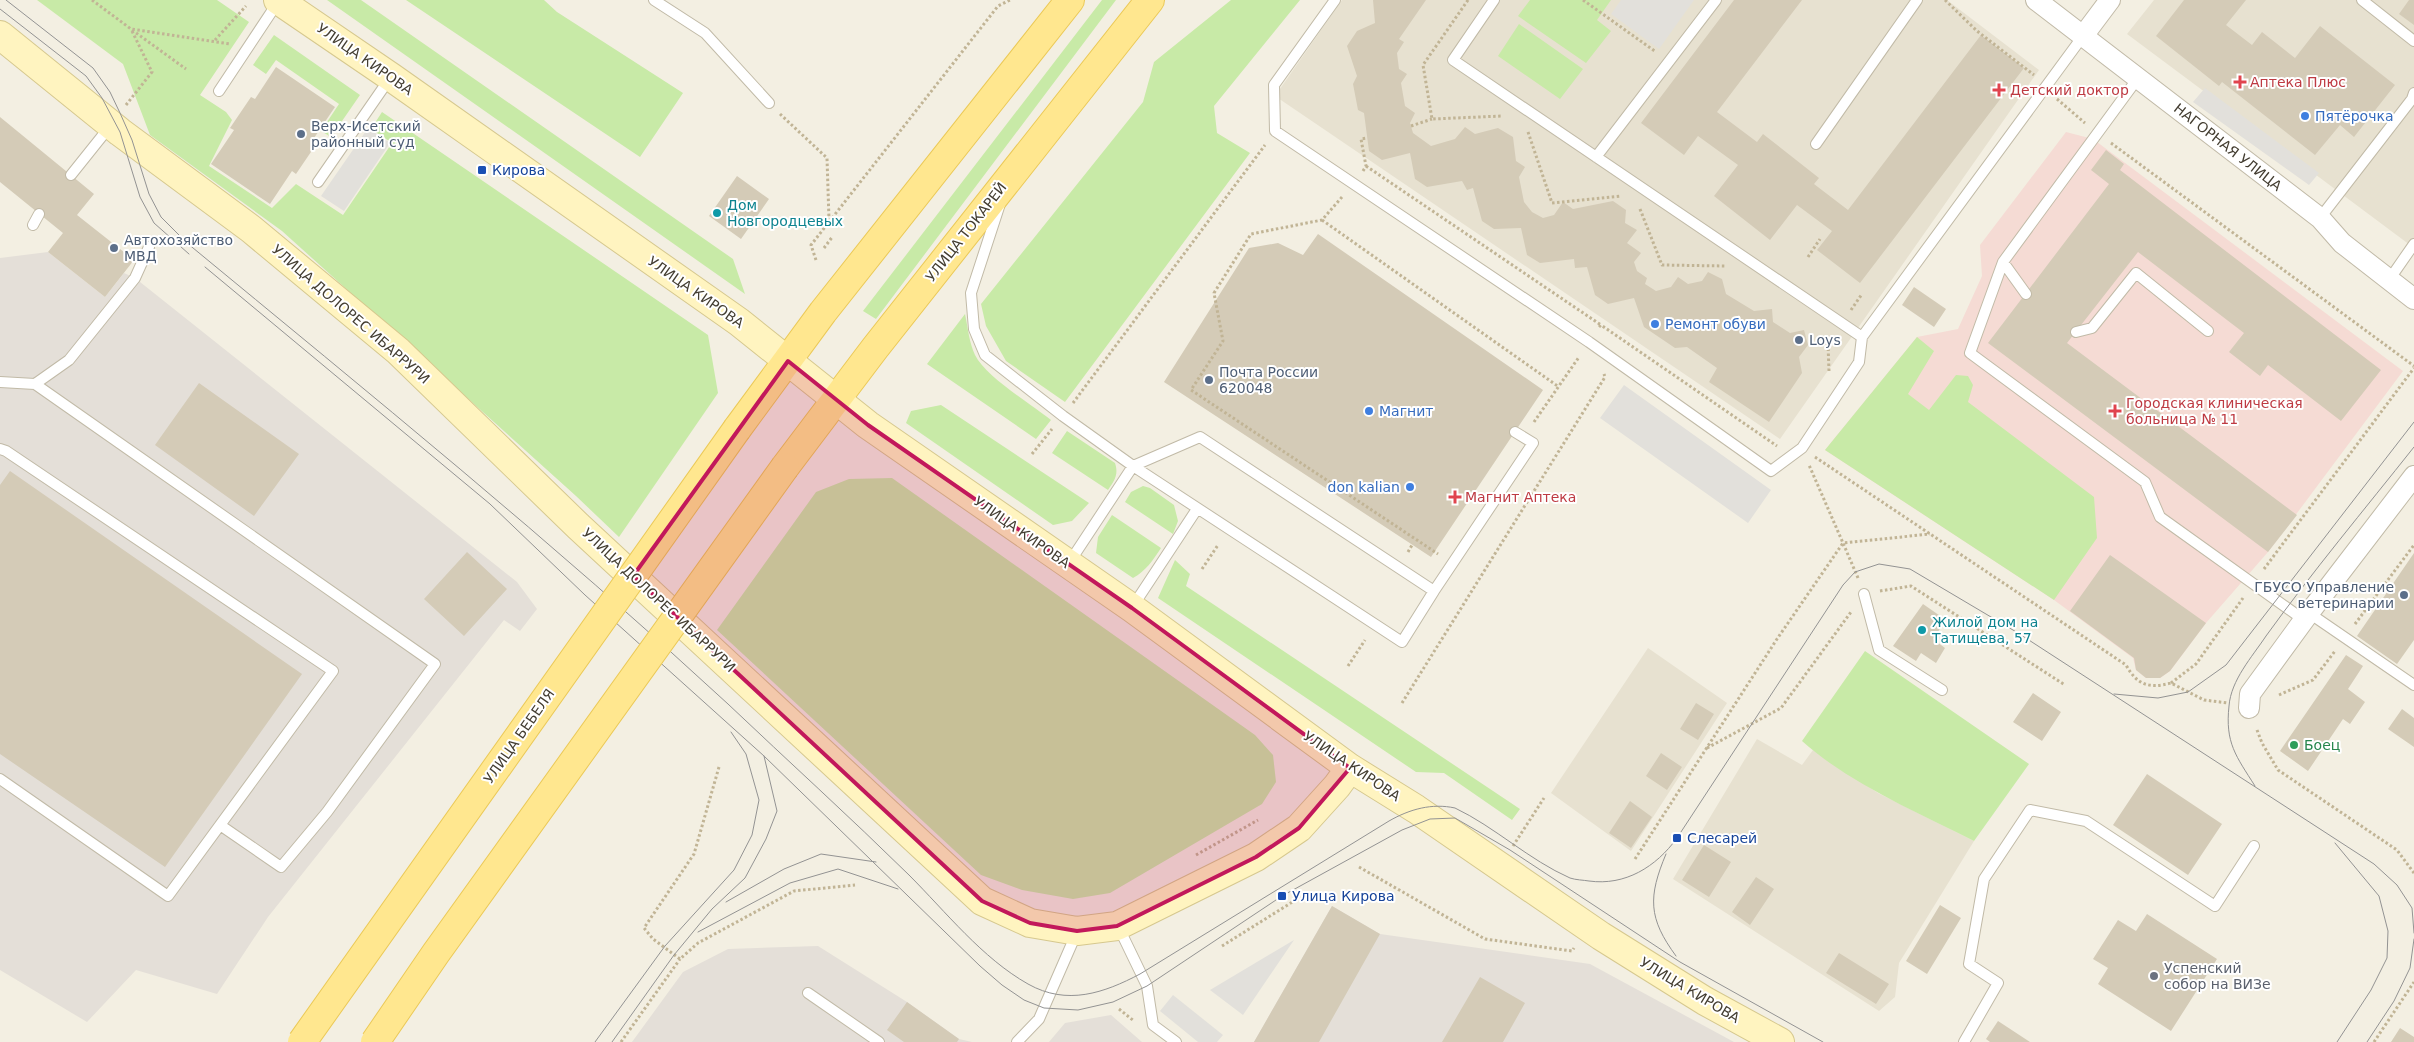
<svg xmlns="http://www.w3.org/2000/svg" width="2414" height="1042" viewBox="0 0 2414 1042" font-family="'DejaVu Sans',sans-serif">
<rect width="100%" height="100%" fill="#f3efe2"/>
<!-- residential -->
<path fill="#e7e1d0" d="M1342,0H1947L2039,70L1780,439L1275,96Z
M2154,0H2414V248L2127,34Z
M1648,648L1727,703L1631,851L1551,793Z
M1757,739L1802,765L1813,750L1878,793L1974,841L1899,963L1895,997L1879,1011L1673,879Z"/>
<!-- industrial -->
<path fill="#e4dfd8" d="M48,252L105,297L124,273L135,278L517,582L537,609L520,631L504,620L268,917L217,994L136,970L87,1022L0,970V258Z
M1332,906L1380,934L1590,964L1734,1042H1254Z
M818,946L907,1002L959,1039L972,1042H632L683,972L728,949Z
M1111,1015L1142,1042H1049L1065,1023Z"/>
<!-- medical -->
<path fill="#f5dbd4" d="M2066,132L2093,139L2403,371L2268,552L2206,623L2170,671L2160,678H2146L2136,670L2133,658L2054,600L1825,450L1917,337L1958,329L1982,276L1980,245Z"/>
<!-- green -->
<path fill="#c8eaa7" d="M37,0H217L249,22L200,95L226,112L232,120L209,166L272,208L296,184L343,215L392,143L371,129L382,112L708,335L718,393L619,537L576,496L282,231L150,135L123,64Z
M327,0H361L733,259L745,294Z
M406,0H544L557,12L683,93L640,157Z
M1102,0H1116L876,319L863,311Z
M1231,0H1300L1214,106L1217,133L1250,153L1065,402L1006,361L986,326L981,304L1143,102L1154,62Z
M1530,0H1611L1597,20L1611,31L1586,63L1518,16Z
M1519,24L1583,69L1560,99L1498,56Z
M274,35L360,95L331,137L321,131L339,104L276,60L266,74L253,65Z
M965,314C968,328 969,342 975,355C986,377 1031,404 1051,420L1036,439L927,364Z
M1917,337L1934,351L1908,394L1929,410L1956,375L1968,376L1973,385L1968,402L2094,497L2097,538L2054,600L1825,450Z
M941,405L1089,503L1072,521L1053,525L906,423L911,411Z
M1067,431L1115,463C1119,475 1114,481 1108,490L1052,453Z
M892,478L1255,735L1273,755L1276,782L1262,804L1110,893L1073,899L1022,890L981,875L717,630L816,492L849,479Z
M1143,486L1150,488L1174,505L1178,521L1173,534L1125,502L1131,492Z
M1112,515L1161,548C1153,560 1146,571 1133,578L1096,553L1098,537Z
M1175,560L1190,574L1186,586L1520,809L1512,820L1444,773L1416,772L1158,598Z
M1865,651L2029,764L1974,841C1917,812 1850,784 1802,741Z"/>
<!-- parking -->
<path fill="#e2e0db" d="M1621,0H1694L1659,49L1611,14Z
M2205,88L2319,173L2309,185L2193,102Z
M368,128L390,143L344,211L321,196Z
M1624,385L1771,490L1748,523L1600,418Z
M1294,940L1243,1015L1210,990Z
M1173,995L1223,1035L1217,1042H1198L1160,1011Z"/>
<!-- building -->
<path fill="#d4cbb7" d="M1373,0H1426L1399,39L1404,42L1397,53L1399,69L1407,74L1401,83L1405,106L1415,113L1410,123L1413,133L1431,146L1455,139L1465,127L1475,134L1498,128L1513,137L1516,161L1525,167L1519,177L1524,202L1532,212L1543,218L1554,215L1563,202L1573,209L1613,201L1626,210L1625,223L1637,230L1627,243L1641,253L1634,262L1637,271L1647,278L1645,284L1656,291L1671,287L1678,277L1688,284L1702,281L1708,272L1722,279L1726,294L1754,311L1772,309L1773,322L1790,333L1804,330L1808,345L1799,357L1802,373L1769,422L1709,382L1717,368L1687,347L1675,348L1644,327L1634,298L1608,304L1595,295L1587,267L1575,268L1574,259L1540,263L1527,255L1521,228L1494,229L1482,221L1473,188L1467,190L1462,181L1427,187L1415,179L1410,153L1382,160L1369,151L1364,113L1358,110L1353,84L1357,76L1347,46L1357,31L1375,23Z
M1734,0H1802L1717,112L1757,142L1763,134L1819,178L1814,184L1848,210L1981,35L2024,68L1860,283L1817,250L1832,231L1797,205L1770,240L1714,196L1738,165L1698,136L1684,155L1641,123Z
M2184,0H2246L2226,25L2252,45L2262,32L2295,58L2320,26L2395,85L2354,137L2340,125L2315,155L2222,82L2219,86L2156,36Z
M2409,0H2414V25L2399,14Z
M276,67L335,107L312,141L315,146L296,174L292,171L270,204L211,164L234,130L230,128L251,97L255,99Z
M0,117L94,194L77,215L134,260L105,297L48,252L63,233L0,182Z
M2106,150L2124,164L2120,170L2381,370L2341,421L2268,365L2260,376L2229,352L2244,333L2138,252L2067,343L2297,515L2268,552L1988,343L2109,184L2091,170Z
M737,176L769,199L741,239L709,216Z
M1318,234L1543,390L1431,557L1164,382L1249,248L1278,243L1303,255Z
M1914,287L1946,309L1934,327L1902,305Z
M199,383L299,454L254,516L155,445Z
M10,471L302,674L165,867L0,754V485Z
M467,552L507,589L464,636L424,599Z
M2414,553V640L2397,664L2357,636Z
M2110,555L2206,623L2170,671L2160,678H2146L2136,670L2134,658L2070,611Z
M1923,604L1946,620L1933,639L1945,648L1936,663L1921,653L1916,661L1893,646Z
M2346,655L2363,666L2348,689L2365,702L2350,724L2343,719L2308,771L2280,751Z
M2033,693L2061,712L2042,741L2013,722Z
M1696,703L1714,714L1698,740L1680,729Z
M2402,709L2414,718V747L2388,729Z
M1661,753L1682,767L1667,790L1646,776Z
M2147,774L2222,824L2188,875L2113,825Z
M1630,801L1652,817L1631,848L1609,833Z
M1704,845L1731,862L1709,897L1682,880Z
M1756,877L1774,889L1750,925L1732,912Z
M1940,905L1961,918L1927,974L1906,961Z
M1332,906L1380,934L1319,1042H1254Z
M2147,914L2217,959L2171,1031L2098,984L2108,968L2093,959L2118,920L2136,931Z
M1839,953L1889,984L1876,1004L1826,973Z
M1480,977L1525,1003L1503,1042H1442Z
M907,1002L959,1039L957,1042H904L887,1030Z
M1998,1021L2030,1042H1990L1986,1039Z
M2400,1028L2414,1037V1042H2391Z"/>
<g fill="none" stroke-linecap="round" stroke-linejoin="round">
<defs>
<path id="lane" d="M654,0L705,33L769,103
M1335,0L1274,85L1275,131L1589,342L1771,471L1802,448L1859,362L1862,337L2083,36
M1494,0L1453,60L1862,337
M2362,0L2414,41
M2138,78L2003,262L1970,353L2145,482L2160,517L2304,620
M219,91L278,2
M1816,144L1917,0
M1596,157L1716,0
M71,175L111,125
M318,182L390,78
M1000,204L971,293L974,329L985,355L1063,416L1133,466L1402,642L1434,591L1200,437L1133,466L1069,563
M2320,218L2412,99L2414,93
M33,225L39,214
M2003,262L2026,294
M2389,280L2414,244
M2076,332L2092,328L2136,273L2208,331
M0,382L35,384L435,664L327,812L281,867L220,825
M35,384L69,360L135,278L149,247
M0,449L6,451L333,671L168,896L0,779
M1434,591L1533,443L1515,432
M1864,594L1879,650L1942,690
M1133,606L1197,509
M2309,613L2414,685
M1118,926L1147,986L1153,1025L1176,1042
M808,993L879,1042
M1017,1042L1039,1019L1077,932
M1964,1042L1998,983L1969,964L1984,879L2030,810L2086,821L2215,906L2254,846"/>
<path id="street" d="M2036,0L2320,218L2342,243L2414,299
M2083,36L2110,0
M2249,708L2250,694L2309,613L2414,476"/>
<path id="secondary" d="M278,0L391,77L739,322L868,425L1132,608L1350,768L1416,809L1601,936L1705,1001L1780,1042
M0,35L120,132L251,229L398,351L578,526L982,901L1030,923L1077,931L1117,926L1256,857L1299,828L1337,786L1350,768"/>
<path id="primary" d="M737,429L823,312L1070,0
M785,467L875,348L1150,0"/>
</defs>
<!-- lane casing -->
<use href="#lane" stroke="#c1baa7" stroke-width="12"/>
<!-- street casing -->
<use href="#street" stroke="#c1baa7" stroke-width="22"/>
<!-- secondary casing -->
<use href="#secondary" stroke="#d6c88e" stroke-width="30"/>
<!-- primary casing -->
<use href="#primary" stroke="#ebc957" stroke-width="30"/>
<!-- path -->
<path stroke="#c1b495" stroke-width="3" stroke-dasharray="2.5 2.5" stroke-linecap="butt" d="M92,0L131,29L230,44
M1468,0L1423,65L1432,119L1502,116
M1583,0L1656,52
M1945,0L1977,31L2034,75
M132,30L186,69
M215,40L246,6
M2057,99L2085,123
M126,105L152,72L131,29
M780,114L827,158L829,220
M1411,126L1432,119
M1528,132L1552,203L1621,196
M2111,143L2414,366
M1366,166L1601,325
M1363,171L1366,166L1361,139L1367,138
M1342,197L1322,220L1251,234L1214,293L1223,341L1191,390L1438,554
M1640,209L1662,265L1725,266
M1322,220L1559,387
M824,248L833,236
M1808,257L1820,239
M816,260L811,245L998,6L1010,0
M1851,310L1862,294
M1599,327L1601,325L1777,446
M1829,371L1828,344L1832,338
M1073,403L1265,145
M1534,422L1579,357
M1032,454L1052,429
M1815,457L2126,665C2137,685 2149,689 2171,683L2204,700L2228,703
M1408,552L1412,545
M1202,569L1218,545
M2264,569L2414,368
M1858,578L1843,543L1930,534
M1880,591L1911,586L2065,685
M2355,624L2414,545
M1348,666L1365,640
M2171,683L2196,664L2243,598
M2279,695L2313,680L2335,651
M1402,703L1605,377L1604,374
M2257,730L2262,743L2278,770L2397,850L2414,873
M1707,748L1781,708L1851,612
M719,767L694,854L644,928L653,939L680,959L698,943L794,891L855,885
M1513,846L1544,798
M1196,855L1258,820
M1635,859L1777,639L1843,543L1809,465
M1359,867L1485,939L1572,951L1574,948
M1222,946L1294,901
M1119,1009L1134,1021
M621,1042L680,959
M2374,1042L2414,982"/>
<!-- lane -->
<use href="#lane" stroke="#fff" stroke-width="10"/>
<!-- street -->
<use href="#street" stroke="#fff" stroke-width="20"/>
<!-- secondary -->
<use href="#secondary" stroke="#fff4c0" stroke-width="28"/>
<!-- primary -->
<use href="#primary" stroke="#ffe78f" stroke-width="28"/>
<!-- tram -->
<path stroke="#939393" stroke-width="1" d="M6,0L93,68L110,92L120,113L132,140L149,194L161,217L187,243C370,394 554,543 728,704C788,761 850,817 909,875C946,912 982,958 1028,984C1067,1006 1104,993 1140,974L1389,821C1410,809 1432,803 1455,808C1495,827 1529,860 1570,878C1576,880 1583,880 1589,881C1625,886 1656,867 1677,838L1843,585L1855,572L1879,564L1910,569L2018,633L2374,864L2397,885L2412,908L2414,933
M0,9L86,76L102,98L120,132L140,197L154,223L189,254
M205,267L490,504L585,595L764,756L980,966L1002,985L1024,1000L1044,1008L1078,1010L1113,1002L1147,986L1282,896L1402,830L1430,819L1455,818L1510,850L1680,962L1823,1042
M2114,694L2158,698L2188,692L2226,665L2414,422
M2255,786C2236,756 2225,743 2229,706C2231,680 2252,657 2266,636C2313,571 2364,510 2414,447
M2335,843L2379,896L2388,931L2387,958L2371,990L2337,1042
M1666,854C1648,897 1648,918 1676,956
M726,902L784,869L821,854L876,862
M698,932L790,883L838,869L898,889
M595,1042L665,946L734,870L752,835L759,800L746,754L731,732
M612,1042L674,955L712,909L745,878L766,839L777,811L764,756
M2367,1042L2394,1001L2410,968L2414,939"/>
<defs>
<path id="primary-bridge" d="M302,1042L737,429
M375,1042L436,953L785,467"/>
</defs>
<!-- primary-bridge casing -->
<use href="#primary-bridge" stroke="#ebc957" stroke-width="30" stroke-linecap="butt"/>
<!-- primary-bridge -->
<use href="#primary-bridge" stroke="#ffe78f" stroke-width="28"/>
</g>
<!-- marked area -->
<path fill="#c2185b" fill-opacity="0.2" stroke="#c2185b" stroke-width="4" stroke-linejoin="round" d="M788,361L868,425L1132,608L1350,768L1299,828L1256,857L1117,926L1077,931L1030,923L982,901L633,576Z"/>
<!-- markers -->
<g fill="#e0444e" stroke="#fff" stroke-width="2">
<path d="M2237.5 74.5h5v5h5v5h-5v5h-5v-5h-5v-5h5z"/>
<path d="M1996.5 82.5h5v5h5v5h-5v5h-5v-5h-5v-5h5z"/>
<path d="M2112.5 403.5h5v5h5v5h-5v5h-5v-5h-5v-5h5z"/>
<path d="M1452.5 489.5h5v5h5v5h-5v5h-5v-5h-5v-5h5z"/>
</g>
<g fill="#3f7fe0" stroke="#fff" stroke-width="2">
<circle cx="2305" cy="116" r="5"/>
<circle cx="1655" cy="324" r="5"/>
<circle cx="1369" cy="411" r="5"/>
<circle cx="1410" cy="487" r="5"/>
</g>
<g fill="#5c6f8a" stroke="#fff" stroke-width="2">
<circle cx="301" cy="134" r="5"/>
<circle cx="114" cy="248" r="5"/>
<circle cx="1799" cy="340" r="5"/>
<circle cx="1209" cy="380" r="5"/>
<circle cx="2404" cy="595" r="5"/>
</g>
<g fill="#1a4fb4" stroke="#fff" stroke-width="2">
<rect x="477" y="165" width="10" height="10" rx="2.5"/>
<rect x="1672" y="833" width="10" height="10" rx="2.5"/>
<rect x="1277" y="891" width="10" height="10" rx="2.5"/>
</g>
<g fill="#0f9aa8" stroke="#fff" stroke-width="2">
<circle cx="717" cy="213" r="5"/>
<circle cx="1922" cy="630" r="5"/>
</g>
<circle fill="#2e9e5b" stroke="#fff" stroke-width="2" cx="2294" cy="745" r="5"/>
<circle fill="#6b7280" stroke="#fff" stroke-width="2" cx="2154" cy="976" r="5"/>
<g text-anchor="middle" stroke-width="4" stroke-linejoin="round" paint-order="stroke">
<!-- street labels -->
<g font-size="14" fill="#443e32" stroke="#fff">
<text transform="translate(365 59) rotate(35)" y="5">УЛИЦА КИРОВА</text>
<text transform="translate(2228 147) rotate(38)" y="5">НАГОРНАЯ УЛИЦА</text>
<text transform="translate(966 232) rotate(-52)" y="5">УЛИЦА ТОКАРЕЙ</text>
<text transform="translate(696 292) rotate(35)" y="5">УЛИЦА КИРОВА</text>
<text transform="translate(351 314) rotate(41)" y="5">УЛИЦА ДОЛОРЕС ИБАРРУРИ</text>
<text transform="translate(1022 532) rotate(35)" y="5">УЛИЦА КИРОВА</text>
<text transform="translate(659 600) rotate(43)" y="5">УЛИЦА ДОЛОРЕС ИБАРРУРИ</text>
<text transform="translate(519 736) rotate(-55)" y="5">УЛИЦА БЕБЕЛЯ</text>
<text transform="translate(1352 766) rotate(34)" y="5">УЛИЦА КИРОВА</text>
<text transform="translate(1690 990) rotate(31)" y="5">УЛИЦА КИРОВА</text>
</g>
<!-- health labels -->
<g font-size="14" fill="#be3a42" stroke="#fff" text-anchor="start">
<text x="2250" y="87">Аптека Плюс</text>
<text x="2010" y="95">Детский доктор</text>
<text x="2126" y="408">Городская клиническая<tspan x="2126" dy="16">больница № 11</tspan></text>
<text x="1465" y="502">Магнит Аптека</text>
</g>
<!-- shop labels -->
<g font-size="14" fill="#366cbe" stroke="#fff" text-anchor="start">
<text x="2315" y="121">Пятёрочка</text>
<text x="1665" y="329">Ремонт обуви</text>
<text x="1379" y="416">Магнит</text>
<text x="1400" y="492" text-anchor="end">don kalian</text>
</g>
<!-- service labels -->
<g font-size="14" fill="#4e5e75" stroke="#fff" text-anchor="start">
<text x="311" y="131">Верх-Исетский<tspan x="311" dy="16">районный суд</tspan></text>
<text x="124" y="245">Автохозяйство<tspan x="124" dy="16">МВД</tspan></text>
<text x="1809" y="345">Loys</text>
<text x="1219" y="377">Почта России<tspan x="1219" dy="16">620048</tspan></text>
<text x="2394" y="592" text-anchor="end">ГБУСО Управление<tspan x="2394" dy="16">ветеринарии</tspan></text>
</g>
<!-- transit labels -->
<g font-size="14" fill="#164399" stroke="#fff" text-anchor="start">
<text x="492" y="175">Кирова</text>
<text x="1687" y="843">Слесарей</text>
<text x="1292" y="901">Улица Кирова</text>
</g>
<!-- culture labels -->
<g font-size="14" fill="#0d838f" stroke="#fff" text-anchor="start">
<text x="727" y="210">Дом<tspan x="727" dy="16">Новгородцевых</tspan></text>
<text x="1932" y="627">Жилой дом на<tspan x="1932" dy="16">Татищева, 57</tspan></text>
</g>
<!-- leisure labels -->
<g font-size="14" fill="#27864d" stroke="#fff" text-anchor="start">
<text x="2304" y="750">Боец</text>
</g>
<!-- worship labels -->
<g font-size="14" fill="#5b616d" stroke="#fff" text-anchor="start">
<text x="2164" y="973">Успенский<tspan x="2164" dy="16">собор на ВИЗе</tspan></text>
</g>
</g>
</svg>
